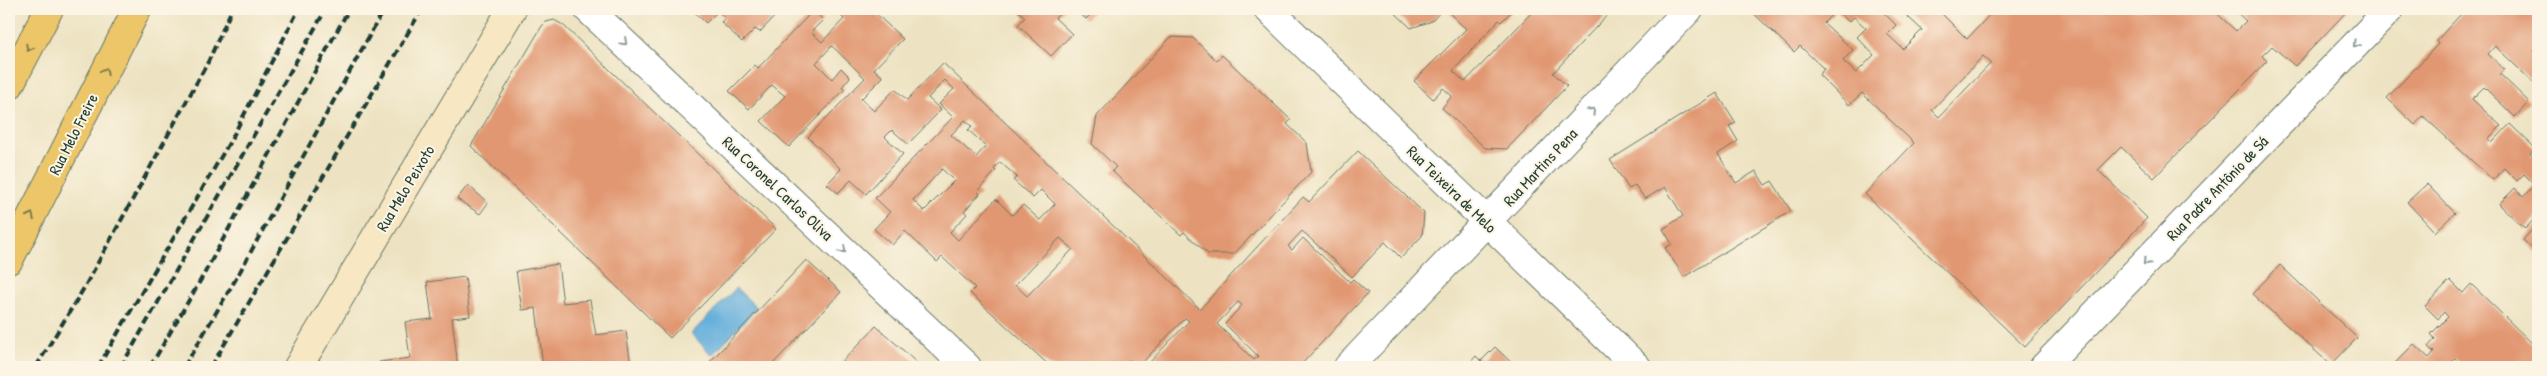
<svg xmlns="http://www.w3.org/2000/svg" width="2547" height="376" viewBox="0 0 2547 376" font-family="'Patrick Hand',sans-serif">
<rect width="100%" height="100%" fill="#fcf5e5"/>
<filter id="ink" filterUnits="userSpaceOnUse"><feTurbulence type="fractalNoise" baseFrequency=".02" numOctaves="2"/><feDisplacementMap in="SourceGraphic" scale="10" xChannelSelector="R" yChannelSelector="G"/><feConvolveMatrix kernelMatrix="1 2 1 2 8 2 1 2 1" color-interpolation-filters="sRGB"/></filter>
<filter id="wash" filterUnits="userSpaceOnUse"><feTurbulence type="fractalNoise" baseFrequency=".0096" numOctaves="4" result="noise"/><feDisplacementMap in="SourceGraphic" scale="20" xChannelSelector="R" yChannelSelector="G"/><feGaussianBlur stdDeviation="1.12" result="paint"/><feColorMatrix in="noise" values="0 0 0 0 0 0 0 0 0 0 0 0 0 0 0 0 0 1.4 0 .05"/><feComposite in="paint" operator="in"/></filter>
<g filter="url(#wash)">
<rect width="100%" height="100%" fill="#ede3c2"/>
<!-- water -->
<path fill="#63afdc" stroke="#417688" d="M736,288L757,308L712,355L691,334Z"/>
<g id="blocks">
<!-- building -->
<path fill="#e19771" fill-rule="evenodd" d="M691,9H778L780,11L760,32L755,29L742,42L721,22L725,18L718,11L706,23Z
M807,9H824L818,15L823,20L811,32L822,42L844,19L839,14L845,9H871L903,39L874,69L883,77L861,99L874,111L895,89L907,100L943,63L1200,309L1303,197L1309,202L1358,151L1424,213L1422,236L1401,258L1385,242L1352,277L1302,231L1288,246L1292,250L1303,238L1350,282L1353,279L1368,293L1299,367H1145L1189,321L1185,318L1138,367L1129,360L1124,365L1126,367H1051L970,293L975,288L942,257L937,262L905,231L892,245L874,229L890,212L875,198L953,117L939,104L954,89L945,80L928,98L941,110L908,144L892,130L885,137L903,154L866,194L851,180L838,193L827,184L841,169L808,137L865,78L832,46L816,63L832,79L841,68L850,77L842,87L845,89L789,147L761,121L785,96L772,85L749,109L729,91L755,65L758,68L808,16L803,12ZM965,120L972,126L968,130L986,146L976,157L951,135ZM1000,162L1017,177L1013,180L1033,198L1041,190L1055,204L1040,220L1023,205L1012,215L996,199L958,240L950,232L967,214L964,211L980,194L977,191L996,171L994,169ZM942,169L954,181L924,211L913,200ZM1060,238L1073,249L1027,296L1015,285ZM1238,302L1242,305L1225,324L1258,356L1254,360L1217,324Z
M1016,9H1065L1055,18L1072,34L1051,56L1018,25L1025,17Z
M1075,9H1096L1086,19Z
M1391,9H1443L1432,21L1411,28Z
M1445,9H1514L1501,22L1499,20L1453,71L1465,82L1535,9H1613L1553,73L1567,86L1507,149L1485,148L1442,108L1452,96L1443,88L1433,99L1414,81L1466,29Z
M1749,9H1880L1896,25L1887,34L1903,49L1922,30L1906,15L1910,9H1934L1939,11L1967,39L1995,9H2212L2236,31L2246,21L2233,9H2349L2295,66L2272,46L2262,56L2267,61L2154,178L2121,147L2098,170L2147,218L2025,347L1865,194L1914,143L1862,93L1849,105L1819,75L1824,69L1800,46L1794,52ZM1836,10L1849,22L1854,17L1866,28L1857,37L1874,55L1856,73L1843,61L1853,50L1824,23ZM1983,56L1991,63L1939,117L1932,110Z
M2457,9H2538V32L2534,37L2538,41V45L2533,51L2538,57V87L2495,46L2488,54L2504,69L2500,74L2529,102L2515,117L2484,87L2472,99L2501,126L2488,139L2492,143L2510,124L2535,148L2530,154L2538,161V177L2533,183L2524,174L2517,181L2504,168L2493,180L2423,116L2415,125L2387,98L2438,44L2436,41L2462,13Z
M554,20L563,25L776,229L670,338L471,146L542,26L546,22Z
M1171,37L1193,38L1217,61L1222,55L1291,120L1287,124L1307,143L1311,172L1234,254H1208L1184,232L1181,235L1112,171L1116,167L1092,144L1097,116Z
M1717,93L1736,123L1729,126L1738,141L1718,154L1736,183L1756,171L1765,185L1772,181L1791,211L1684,277L1665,248L1672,244L1663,229L1683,216L1665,187L1645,199L1635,185L1629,189L1610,160Z
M2427,184L2455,213L2435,232L2407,202Z
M2535,184L2538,187V215L2525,229L2499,204L2515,188L2523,197Z
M468,185L488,203L480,214L457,199Z
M2538,223V254L2523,240Z
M806,260L841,292L770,367H705Z
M558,264L563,303L590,300L596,335L626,331L631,366L543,367L536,308L522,310L516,271Z
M2280,265L2357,338L2331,365L2252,294Z
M465,277L470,316L452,318L458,367H380L379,362L410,358L405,322L432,319L427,282Z
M2450,280L2463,293L2471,284L2538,349V367H2465L2455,359L2447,367H2391L2414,344L2429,358L2434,352L2428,347L2435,339L2431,334L2448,317L2444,312L2438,319L2425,306Z
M876,326L904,351L921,367H837Z
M1495,347L1516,367L1467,366L1476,356L1481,361Z"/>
</g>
</g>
<g filter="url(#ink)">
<use href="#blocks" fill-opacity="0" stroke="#677766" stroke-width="1"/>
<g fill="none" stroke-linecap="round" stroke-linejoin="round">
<defs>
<path id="street" d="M588,9L967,367
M1268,9L1637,367
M1348,367L1689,9
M2044,367L2390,9"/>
<path id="secondary" d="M298,367L512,9"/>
<path id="highway" d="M9,86L49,9
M9,260L137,9"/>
</defs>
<!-- street casing -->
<use href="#street" stroke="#677766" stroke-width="30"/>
<!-- secondary casing -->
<use href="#secondary" stroke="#677766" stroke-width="30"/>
<!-- highway casing -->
<use href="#highway" stroke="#677766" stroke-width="30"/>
<!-- street -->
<use href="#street" stroke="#fff" stroke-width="28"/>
<!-- secondary -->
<use href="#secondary" stroke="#f7e8c3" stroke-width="28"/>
<!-- highway -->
<use href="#highway" stroke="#ecc669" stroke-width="28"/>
<!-- rail -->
<path stroke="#1f3d34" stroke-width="4" stroke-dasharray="8 4" stroke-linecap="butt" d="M36,367L84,288L208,62L232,9
M98,367L232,138L299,9
M121,367L326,9
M150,367L203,276L349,9
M184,367L237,277L384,9
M211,367L422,9"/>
</g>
<!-- one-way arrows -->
<defs><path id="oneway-chevron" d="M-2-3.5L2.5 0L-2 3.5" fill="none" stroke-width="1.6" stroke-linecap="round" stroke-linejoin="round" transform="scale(1.25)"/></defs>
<g stroke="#8f9e9a">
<use href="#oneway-chevron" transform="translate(624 42) rotate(43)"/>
<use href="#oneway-chevron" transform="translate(2356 44) rotate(134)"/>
<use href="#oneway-chevron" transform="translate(1592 111) rotate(-47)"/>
<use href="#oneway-chevron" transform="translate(843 250) rotate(43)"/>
<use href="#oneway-chevron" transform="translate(2146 262) rotate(134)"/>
</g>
<g stroke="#7b7b4c">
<use href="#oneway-chevron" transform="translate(29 48) rotate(117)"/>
<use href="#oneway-chevron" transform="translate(105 71) rotate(-63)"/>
<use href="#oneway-chevron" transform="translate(31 216) rotate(-63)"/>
</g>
</g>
<g text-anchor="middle" stroke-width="4" stroke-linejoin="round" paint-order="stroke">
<!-- street labels -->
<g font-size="16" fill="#1f3d34" stroke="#fcf5e5">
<text transform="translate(73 134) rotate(-63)" y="6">Rua Melo Freire</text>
<text transform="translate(1540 167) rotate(-47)" y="6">Rua Martins Pena</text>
<text transform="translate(405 188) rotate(-59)" y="6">Rua Melo Peixoto</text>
<text transform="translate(778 188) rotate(43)" y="6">Rua Coronel Carlos Oliva</text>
<text transform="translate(2217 188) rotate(-46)" y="6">Rua Padre Antônio de Sá</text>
<text transform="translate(1452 189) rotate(44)" y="6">Rua Teixeira de Melo</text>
</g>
</g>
<!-- margin -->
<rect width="2547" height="376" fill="none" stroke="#fcf5e5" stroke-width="30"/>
</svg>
